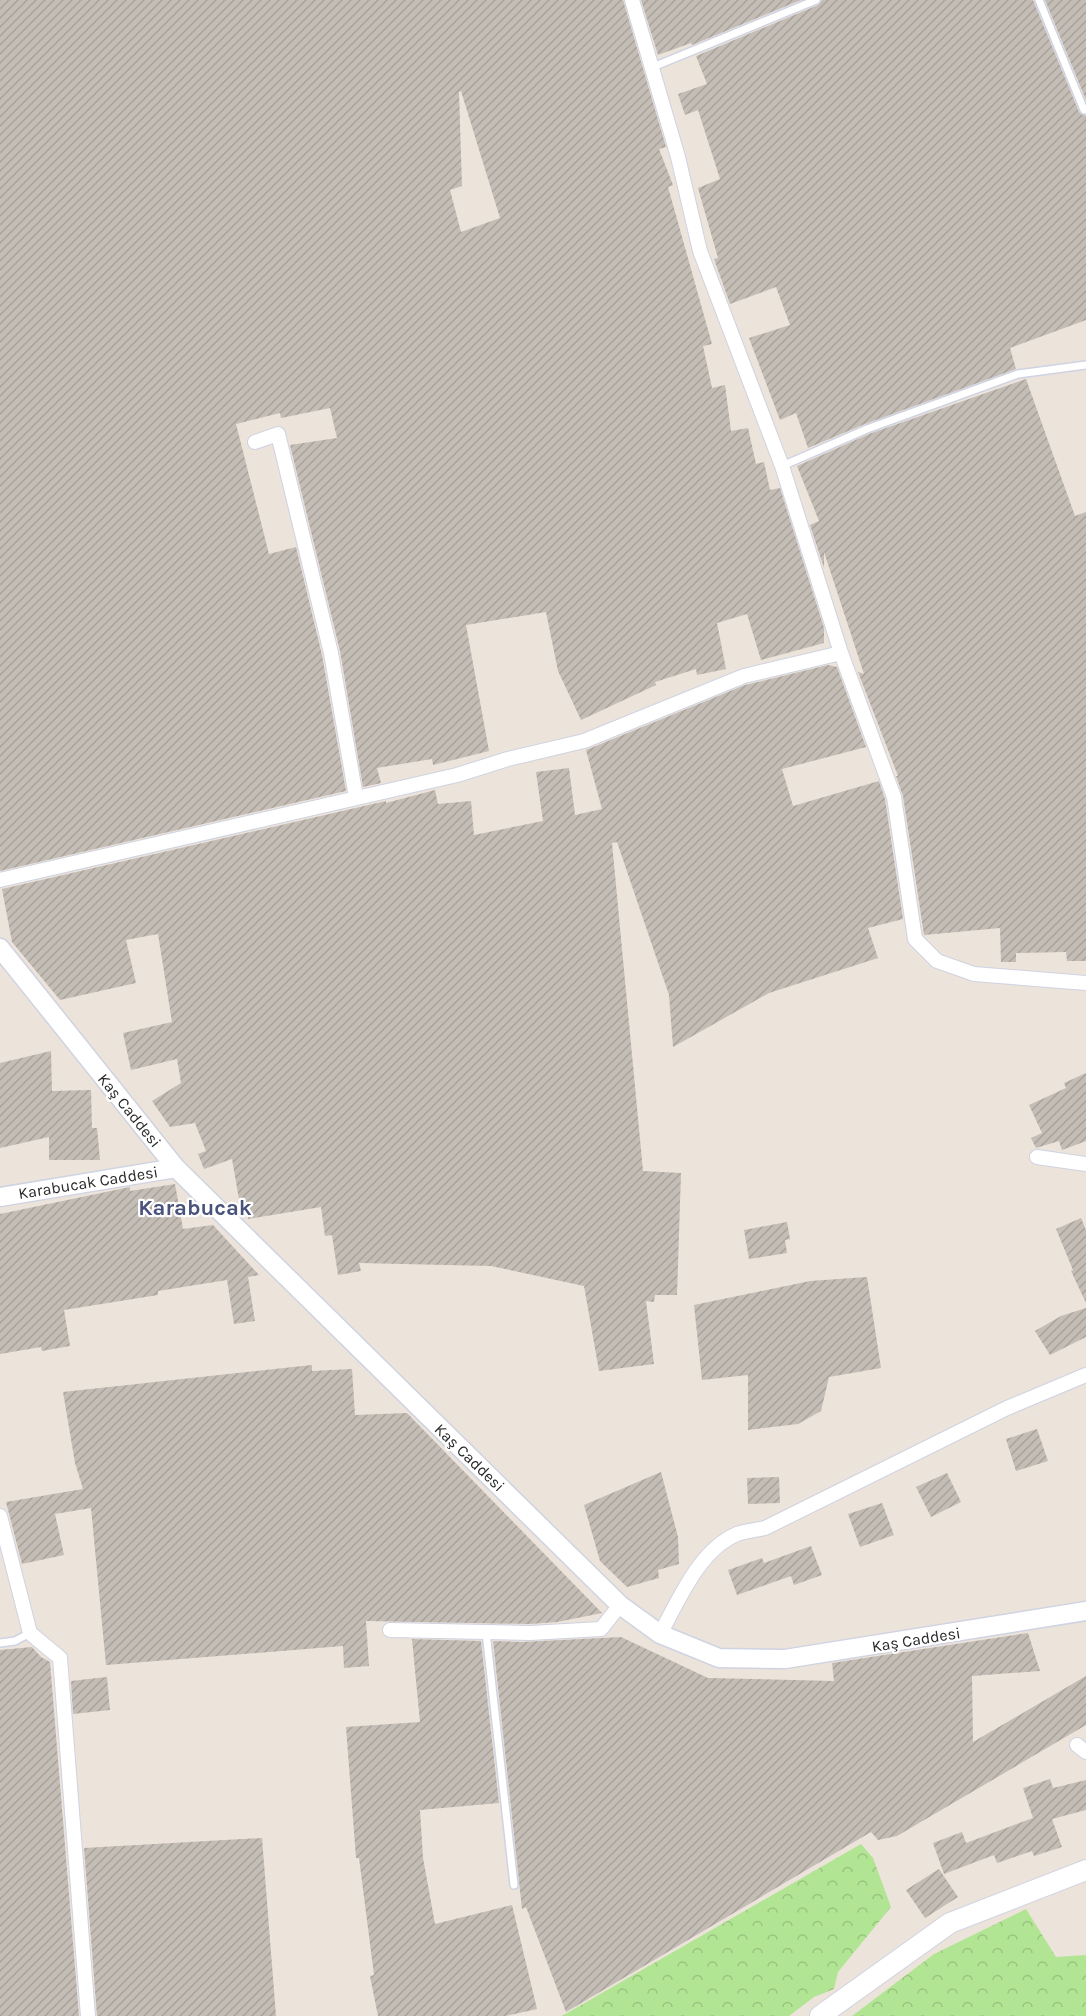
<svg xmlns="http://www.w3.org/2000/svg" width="1086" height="2016" viewBox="0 0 1086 2016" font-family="Karla,sans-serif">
<defs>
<pattern id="forest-crowns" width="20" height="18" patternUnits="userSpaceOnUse" patternTransform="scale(1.5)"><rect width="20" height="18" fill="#b1e594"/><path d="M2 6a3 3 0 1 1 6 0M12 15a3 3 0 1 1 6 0" fill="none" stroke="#98c480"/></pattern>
<pattern id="building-hatch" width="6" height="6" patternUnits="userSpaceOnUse" patternTransform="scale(1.5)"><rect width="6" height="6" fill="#c4bdb6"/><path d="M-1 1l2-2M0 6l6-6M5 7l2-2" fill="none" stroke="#a8a29c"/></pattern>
</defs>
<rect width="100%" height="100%" fill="#ece3da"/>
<!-- forest -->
<path fill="url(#forest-crowns)" d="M861,1844L873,1858L891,1907L838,1972L834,1989L814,1997L789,2016H562Z
M1026,1909L1056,1957L1086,1955V2016H852L934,1954Z"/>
<!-- building -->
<path fill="url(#building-hatch)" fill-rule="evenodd" d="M0,0H623L666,147L659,149L673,185L668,187L712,344L703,346L712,388L725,385L731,431L748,428L756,464L764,462L770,490L780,488L824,628V643L761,660L747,614L717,623L726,669L697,675L696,669L655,682L656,685L581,720L558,671L546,612L466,625L489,751L433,765L432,759L377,768L381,783L363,787L340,651L290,445L337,438L330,408L281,418L280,413L236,424L269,554L296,547L322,655L346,791L0,871ZM461,91L500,218L461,232L450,190L462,186L459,92Z
M641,0H801L692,45L691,43L658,55Z
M822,0H1033L1079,112L1086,116V320L1010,348L1016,369L865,424L808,448L796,413L780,420L749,338L790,325L776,287L730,304L714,259L718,258L698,188L720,179L698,110L685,115L678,94L707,84L696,56L818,5Z
M1045,0H1086V100Z
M1026,379L1075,516L1086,512V961H1067L1066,952L1016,953V962H1001L1000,928L924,935L903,796L896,776H898L858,672L864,674L824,552V568L810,525L819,521L797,466L869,434Z
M828,665L837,667L866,747L782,769L793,806L879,781L885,799L903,919L868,928L878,958L769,993L673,1047L669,995L617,842L612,843L643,1171L681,1173L677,1295H655L654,1302L646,1301L654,1364L599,1371L584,1286L491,1266L359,1263L361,1271L338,1275L332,1235L325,1236L321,1207L248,1219L246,1204L240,1205L232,1159L204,1169L198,1154L206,1151L195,1123L170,1127L152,1101L181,1083L177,1059L131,1070L123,1033L172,1022L158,934L126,940L136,983L60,1000L12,942L2,889L386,801V803L435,790L438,804L471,801L474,835L543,821L536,772L569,768L575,815L602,809L586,750L745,685Z
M51,1051L52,1091L91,1090L92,1128H97L100,1160H49V1137L0,1148V1063Z
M1086,1073V1141L1062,1150L1059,1141L1036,1148L1031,1138L1042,1133L1029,1105L1066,1088L1064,1083Z
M175,1184L183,1229L213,1225L259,1275L248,1277L255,1321L234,1324L227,1280L158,1291V1295L64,1310L70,1346L42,1351L41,1347L0,1354V1214L130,1187V1191Z
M1081,1218L1086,1230V1303L1071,1271L1073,1270L1056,1229Z
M787,1222L790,1239L785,1240L787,1253L749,1259L744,1230Z
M867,1277L881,1368L829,1377L821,1411L798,1424L748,1430V1375L702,1380L694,1305L810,1281Z
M1086,1308V1337L1050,1355L1035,1331L1061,1316Z
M312,1365V1371L352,1369L355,1415L407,1413L602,1613L557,1622L530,1624L366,1621L369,1666L344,1668L343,1646L106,1665L91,1508L55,1514L64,1555L22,1564L6,1502L83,1489L75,1463L63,1392Z
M1037,1429L1048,1461L1016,1471L1006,1439Z
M661,1472L678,1537L679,1564L658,1570L659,1578L627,1587L600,1561L584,1505Z
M947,1473L961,1502L931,1517L916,1487Z
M779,1477L780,1503L748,1504L747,1478Z
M882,1503L894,1535L860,1547L848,1514Z
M811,1546L822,1575L794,1585L791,1576L737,1595L728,1570L762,1558L764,1563Z
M1028,1633L1040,1671L972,1676L973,1742L1086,1676V1725L897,1836L878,1840L871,1832L566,2012L526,1907L522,1909L493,1641L522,1642L621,1637L708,1678L834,1681L832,1663Z
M412,1639L481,1641L499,1803L420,1810L423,1858L435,1924L512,1905L537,2009L506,2016H378L370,1976L374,1975L359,1858H356L346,1727L420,1722Z
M32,1647L41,1657L50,1662L79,2016H0V1650Z
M107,1677L110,1710L73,1714L71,1681Z
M1050,1779L1053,1788L1086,1780V1810L1052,1819L1062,1847L1034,1856L1032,1851L997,1863L994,1855L944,1874L933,1843L962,1832L966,1843L1033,1818L1023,1788Z
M262,1838L276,2016H97L84,1848Z
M939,1869L958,1897L925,1918L906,1890Z"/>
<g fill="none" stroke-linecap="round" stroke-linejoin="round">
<defs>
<path id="service" d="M1039,0L1084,110H1086
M653,67L816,0
M782,466L867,429L1018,374L1086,365
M486,1632L514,1885
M0,1643L15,1641L30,1633"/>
<path id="minor" d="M632,0L678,157L700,251L782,466L841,653L894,797L915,939L937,961L974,974L1086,983
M255,442L278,434L331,653L356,797
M0,880L457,775L508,759L584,741L744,676L841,653
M1037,1157L1086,1164
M0,1516L30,1633L60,1658L88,2016
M390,1630L530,1633L601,1629L620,1605
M660,1634C679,1600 699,1550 737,1534C746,1531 756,1530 765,1528L1007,1408L1086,1375
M1077,1745L1086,1752"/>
<path id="tertiary" d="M0,948L176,1168L620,1605L660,1634L719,1658L785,1659L1086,1611
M0,1197L176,1168"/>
<path id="secondary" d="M820,2016L950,1923L1086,1870"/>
</defs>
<!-- service casing -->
<use href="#service" stroke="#cfd3e2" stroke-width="10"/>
<!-- minor casing -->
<use href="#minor" stroke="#cfd3e2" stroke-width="16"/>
<!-- tertiary casing -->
<use href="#tertiary" stroke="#cfd3e2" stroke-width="21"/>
<!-- secondary casing -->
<use href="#secondary" stroke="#cfd3e2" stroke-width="22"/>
<!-- service -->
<use href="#service" stroke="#fff" stroke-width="7"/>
<!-- minor -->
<use href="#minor" stroke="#fff" stroke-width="14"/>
<!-- tertiary -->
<use href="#tertiary" stroke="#fff" stroke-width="18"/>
<!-- secondary -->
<use href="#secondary" stroke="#fff" stroke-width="20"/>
</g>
<g text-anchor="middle" stroke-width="4.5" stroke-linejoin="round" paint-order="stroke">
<!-- street labels -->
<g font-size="16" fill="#292929" stroke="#fff">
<text transform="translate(130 1110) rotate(51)" y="6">Kaş Caddesi</text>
<text transform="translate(88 1182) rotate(-9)" y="6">Karabucak Caddesi</text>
<text transform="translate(470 1457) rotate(44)" y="6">Kaş Caddesi</text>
<text transform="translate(916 1639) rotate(-9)" y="6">Kaş Caddesi</text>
</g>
<!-- district labels -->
<g font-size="22" font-weight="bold" fill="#48527b" stroke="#fff">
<text x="195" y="1215">Karabucak</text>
</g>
</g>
</svg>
